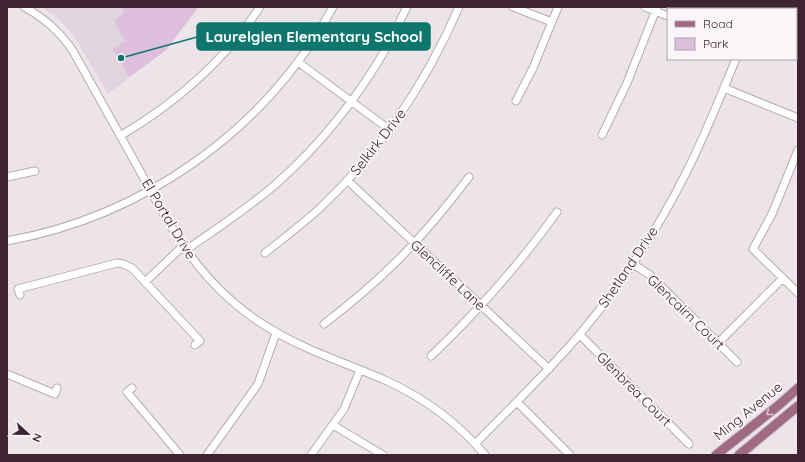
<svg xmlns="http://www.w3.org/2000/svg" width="805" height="462" viewBox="0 0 805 462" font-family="Quicksand,sans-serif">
<rect width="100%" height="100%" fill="#ede4ea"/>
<!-- built -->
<path fill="#e1d5dd" d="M42,7H199L166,50L108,94L76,39L62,22Z"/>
<!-- green -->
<path fill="#ddbedc" d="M123,7H198L166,50L129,77L113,49L125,41L114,21L124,13Z"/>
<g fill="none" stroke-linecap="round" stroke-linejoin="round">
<defs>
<path id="minor" d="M24,7C45,18 60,32 73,51C94,88 115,126 136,164C171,228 198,282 261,323C300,349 344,362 387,381C424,398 459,424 485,455
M513,7L552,22
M645,7L668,16
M756,9V7
M298,62L390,130
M724,88L798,118
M516,101L533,68L558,7
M602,135L627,83L657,7
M120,136C176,103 224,61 260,7
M798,150L772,214L753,249L798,293
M7,177L35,171
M347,180L549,369
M7,241C145,216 266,130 333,7
M186,250C216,229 248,208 276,184C320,145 359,96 388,45C395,33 400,20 407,7
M265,253C283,239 302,224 319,209C380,152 426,83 459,7
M633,264L650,275L737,362
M145,282L183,246
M20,295L18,289L117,263L123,264L132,268L200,341L195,345
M324,324C350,304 375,283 398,260C424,234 447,206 469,177
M580,335L689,444
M718,343L783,278
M431,356C478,311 519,265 557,212
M7,374L55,394L57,388
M132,388L127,392L180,455
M517,402L570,455
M333,425L383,455
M475,444C510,408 547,373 580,334C621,285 657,231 686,173C705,136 720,97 736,59
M207,455L258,384L276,333
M311,455L344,409L360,370"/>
<path id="major" d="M716,455L779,405L798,388
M739,455L798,406"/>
</defs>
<!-- minor casing -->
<use href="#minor" stroke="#b8aab2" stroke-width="9"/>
<!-- major casing -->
<use href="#major" stroke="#c9c2c5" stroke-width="11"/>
<!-- minor -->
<use href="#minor" stroke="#fff" stroke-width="7"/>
<!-- major -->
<use href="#major" stroke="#a16a84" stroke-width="9"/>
</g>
<!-- one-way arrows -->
<defs><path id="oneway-chevron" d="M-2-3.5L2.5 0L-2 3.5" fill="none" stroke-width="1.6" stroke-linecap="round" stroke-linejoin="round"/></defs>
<use stroke="#dbc4cf" href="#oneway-chevron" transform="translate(769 413) rotate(142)"/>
<g text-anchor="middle" stroke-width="4" stroke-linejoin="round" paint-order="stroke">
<!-- street labels -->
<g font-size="14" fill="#3e2431" stroke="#faf5f8">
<text transform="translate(378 142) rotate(-52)" y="5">Selkirk Drive</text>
<text transform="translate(169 219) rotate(59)" y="5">El Portal Drive</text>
<text transform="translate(628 267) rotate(-56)" y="5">Shetland Drive</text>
<text transform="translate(448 275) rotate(43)" y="5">Glencliffe Lane</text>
<text transform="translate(686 312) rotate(44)" y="5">Glencairn Court</text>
<text transform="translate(634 389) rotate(45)" y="5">Glenbrea Court</text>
<text transform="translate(748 411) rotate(-39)" y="5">Ming Avenue</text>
</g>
</g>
<!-- callouts -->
<path fill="none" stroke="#0f766e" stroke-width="1.5" d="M121 58L197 37"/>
<circle fill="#0f766e" stroke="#faf5f8" stroke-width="1.5" cx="121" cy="58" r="4"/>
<rect fill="#0f766e" stroke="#0f766e" stroke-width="1.5" x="197" y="23" width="233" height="27" rx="4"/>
<g font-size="15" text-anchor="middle" font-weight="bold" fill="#fff">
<text x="314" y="42">Laurelglen Elementary School</text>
</g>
<!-- border -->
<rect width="805" height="462" fill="none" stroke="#3e2431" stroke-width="16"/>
<!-- legend -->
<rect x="667" y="8" width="130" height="52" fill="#faf5f8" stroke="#afa1a8"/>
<rect x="675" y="21" width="20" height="6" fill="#a16a84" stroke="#afa1a8"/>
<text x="703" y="28" font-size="12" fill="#3e2431">Road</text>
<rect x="675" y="38" width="20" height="12" fill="#ddbedc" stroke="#afa1a8"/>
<text x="703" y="48" font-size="12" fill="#3e2431">Park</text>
<!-- north arrow -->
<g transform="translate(28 434) rotate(112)" stroke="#faf5f8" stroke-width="3" paint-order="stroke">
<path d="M0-3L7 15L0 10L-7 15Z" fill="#3e2431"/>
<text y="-6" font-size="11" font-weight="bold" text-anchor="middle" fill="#3e2431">N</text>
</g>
</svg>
